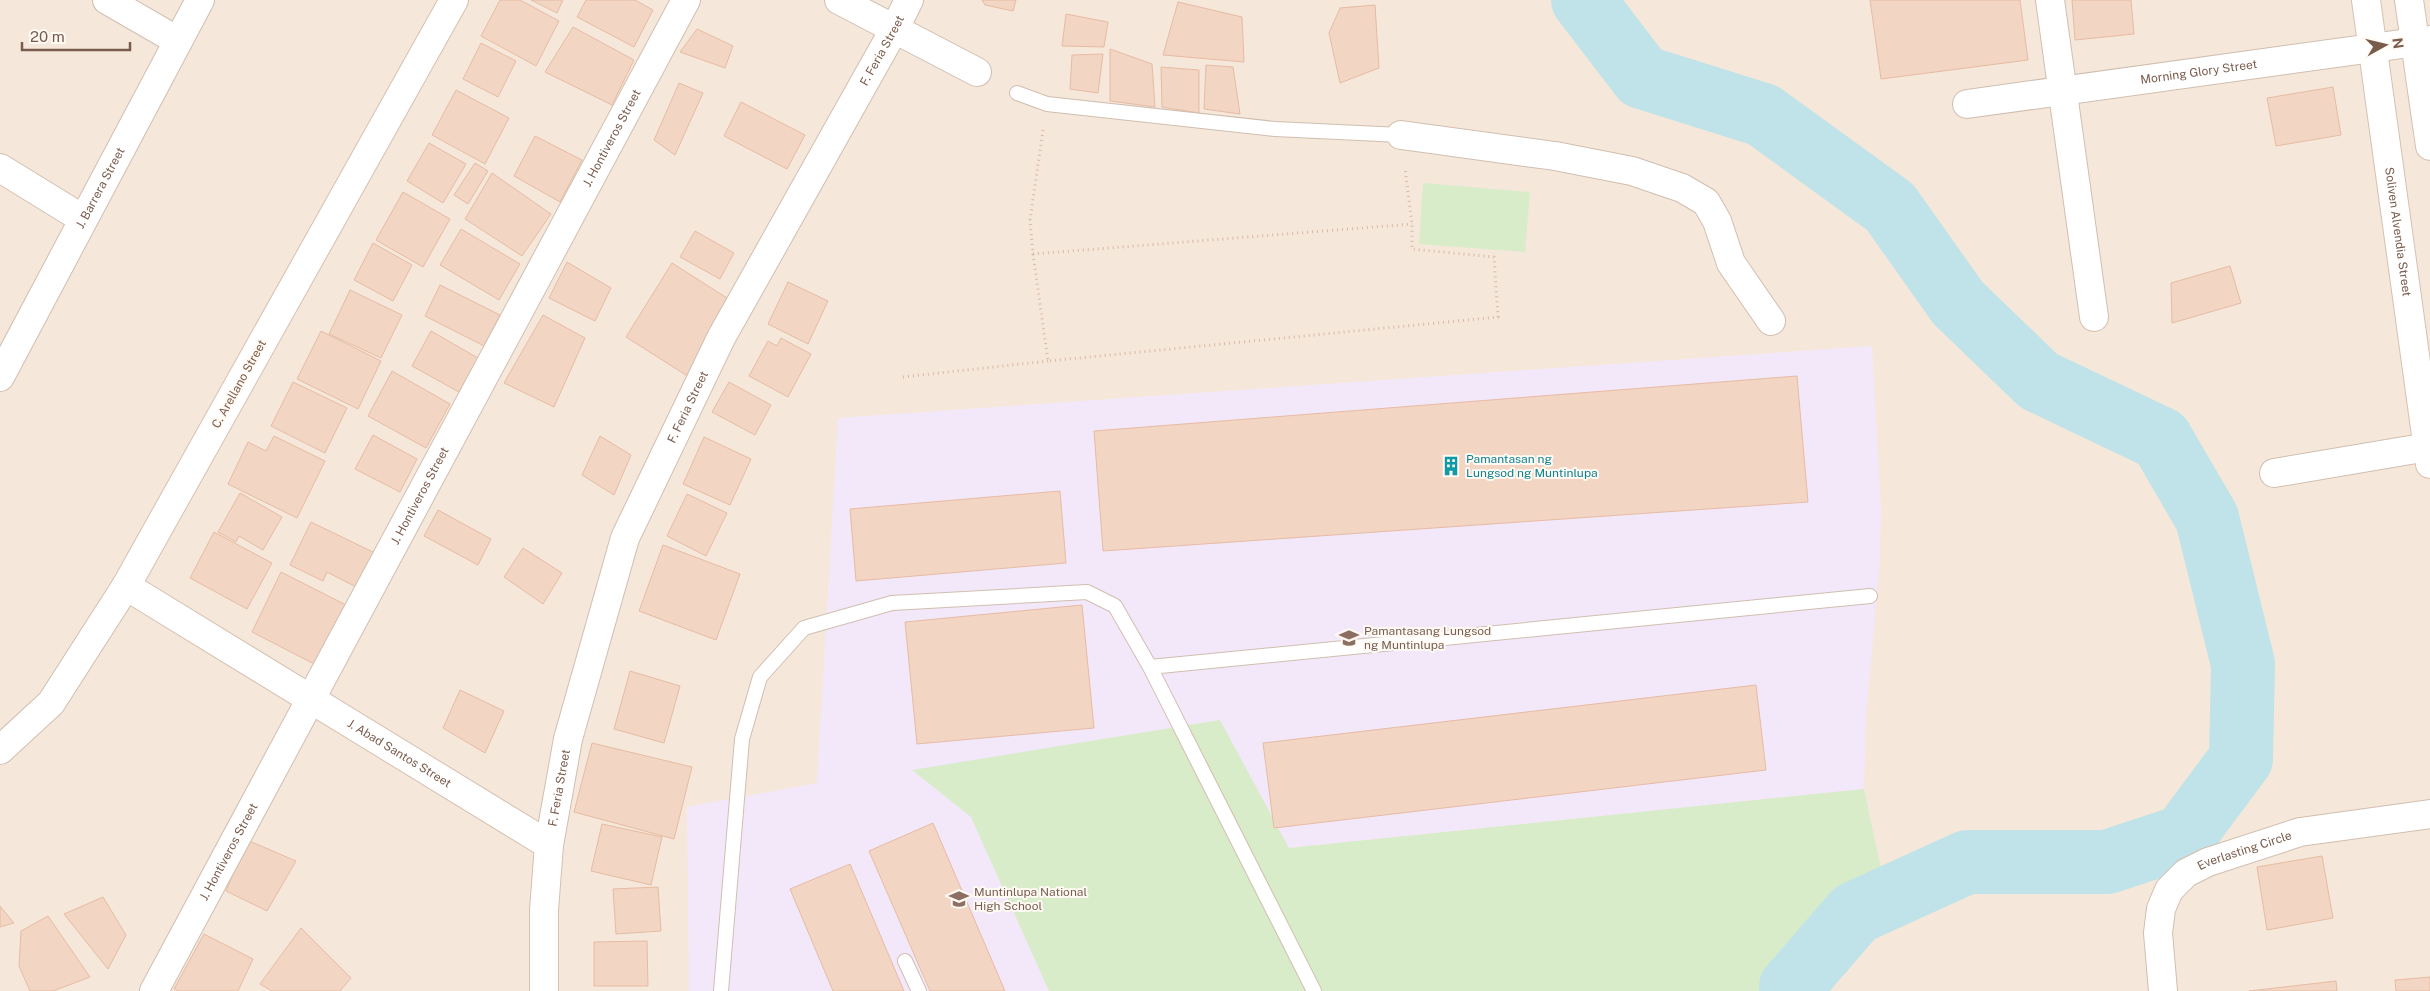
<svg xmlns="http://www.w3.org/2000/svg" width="2430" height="991" viewBox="0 0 2430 991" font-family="'Public Sans',sans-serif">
<rect width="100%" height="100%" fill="#fdf6ec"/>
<!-- residential -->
<path fill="#f5e8da" d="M0,0H2430V991H0Z"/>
<!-- education -->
<path fill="#f3e8fa" d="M1872,346L1881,508L1880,559L1866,717L1864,789L1289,848L1353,991H689L687,807L817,783L838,418Z"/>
<!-- green -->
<path fill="#d8ecc9" d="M1423,183L1530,192L1525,252L1419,244Z
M1220,720L1289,848L1864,789L1887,898L1855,913L1791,987V991H1049L971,817L912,770Z"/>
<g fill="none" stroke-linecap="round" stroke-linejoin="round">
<!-- river -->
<path stroke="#bfe3e8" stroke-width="64" d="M1583,0L1642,77L1763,115L1890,207L1958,303L2039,381L2161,439L2207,518L2243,664L2241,759L2183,837L2107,862H1967L1855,913L1791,987V991"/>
</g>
<!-- building -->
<path fill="#f3d5c3" stroke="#e6bba3" d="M500,0H520L559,21L536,66L481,36Z
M531,0H563L557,13Z
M586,0H635L653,10L634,47L577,17Z
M982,0H1016L1013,11L985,5Z
M1870,0H2020L2028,60L1881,79Z
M2072,0H2131L2134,34L2075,40Z
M1178,2L1242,17L1244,62L1163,55Z
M1375,5L1379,68L1340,83L1329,33L1340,8Z
M1066,14L1108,22L1104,47L1062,46Z
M573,27L634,60L612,105L545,72Z
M697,29L733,46L725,68L680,52Z
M481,43L516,61L498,97L463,79Z
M1110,49L1152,64L1155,107L1110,101Z
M1103,54L1098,93L1070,89L1072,55Z
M1206,65L1233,67L1240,114L1204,109Z
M1161,67L1199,70V113L1162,107Z
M679,83L703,93L675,155L654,140Z
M2333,87L2341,135L2276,146L2267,98Z
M456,90L509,118L485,164L432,135Z
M741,102L805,135L787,169L724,136Z
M535,136L582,160L560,202L514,176Z
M429,143L466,164L443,203L407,181Z
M475,163L488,171L468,204L454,195Z
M492,173L551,214L522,256L465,219Z
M403,192L450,219L423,267L376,240Z
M461,229L520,264L499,300L440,265Z
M695,231L734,253L720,279L680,257Z
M373,243L412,265L393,301L354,280Z
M567,262L611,288L595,321L549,298Z
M672,263L735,303L689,377L626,337Z
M2230,266L2241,303L2172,323L2171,283Z
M788,282L828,301L808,344L768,324Z
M440,285L500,315L484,346L425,316Z
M350,290L402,315L381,358L329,334Z
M543,315L585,338L554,407L504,383Z
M321,331L381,361L358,409L297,379Z
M431,331L478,358L459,392L412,366Z
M781,338L811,354L788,397L749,376L768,341L777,346Z
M392,371L450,404L426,448L368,416Z
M1797,376L1808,502L1103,551L1094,431Z
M293,382L347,408L325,453L271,426Z
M729,382L771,405L755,435L712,412Z
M373,435L417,459L400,492L355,469Z
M274,436L325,461L297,518L228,484L248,442L266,451Z
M600,436L631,455L614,495L582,475Z
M704,437L751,459L730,505L683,484Z
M1060,491L1066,563L856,581L850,509Z
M240,493L282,517L263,550L239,536L236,542L218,532Z
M687,494L727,513L706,556L667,536Z
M438,510L491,539L478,565L424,536Z
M311,522L377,554L360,589L327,572L323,581L290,565Z
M214,532L272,563L247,609L190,578Z
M663,545L740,574L716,640L639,611Z
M523,548L562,573L543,604L504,577Z
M281,572L350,607L320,667L252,632Z
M1082,605L1094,728L917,744L905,622Z
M630,671L680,686L664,743L614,729Z
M1756,685L1766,770L1274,828L1263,743Z
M460,690L504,711L485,753L443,728Z
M592,743L692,767L674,839L574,812Z
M933,823L1005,991H930L869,851Z
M602,824L662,837L651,885L591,871Z
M247,840L296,861L267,911L226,891Z
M2322,856L2333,918L2267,930L2257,867Z
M850,864L904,991H833L790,889Z
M658,887L661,931L616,934L613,889Z
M103,897L126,935L108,969L64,914Z
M0,906L14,923L0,927Z
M48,916L90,977L53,991H30L19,966L21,931Z
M301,928L351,978L340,991H272L260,984Z
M204,934L253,959L238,991H178L174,989Z
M647,941L648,986H594V942Z
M2430,977V991H2396L2395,980Z
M2336,981L2337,991H2249Z"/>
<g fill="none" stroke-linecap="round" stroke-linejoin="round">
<defs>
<path id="lane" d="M1017,93L1047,104L1275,129L1401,135
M905,961L919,991
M721,991L742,739L760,677L804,628L892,603L1087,592L1115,606L1150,667
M1314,991L1150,667L1870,596"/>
<g id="street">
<path d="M107,0L178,41"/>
<path d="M839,0L977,72"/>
<path d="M2050,0L2094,317"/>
<path id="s1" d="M1967,104L2430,40"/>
<path d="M1401,135L1555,156L1632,171L1682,188L1706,202L1717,221L1731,263L1771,321"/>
<path d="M0,168L83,219"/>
<path id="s2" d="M0,377L200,0"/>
<path d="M2274,473L2428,447"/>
<path d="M0,750L51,703L126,586"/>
<path id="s3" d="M549,845L568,739L625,538L721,338L895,28L909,0"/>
<path id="s4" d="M154,991L686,0"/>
<path id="s5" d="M2163,991L2158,933L2161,909L2169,890L2186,873L2208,862L2300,832L2430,814"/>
</g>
<g id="secondary">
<path id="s6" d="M454,0L126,586L549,845L544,910V991"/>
<path id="s7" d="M2366,0L2430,464"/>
<path d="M2409,0L2430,146"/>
</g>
</defs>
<!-- lane casing -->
<use href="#lane" stroke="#d1beb0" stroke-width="16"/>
<!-- street casing -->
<use href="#street" stroke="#d1beb0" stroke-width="30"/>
<!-- secondary casing -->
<use href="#secondary" stroke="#d6c0b0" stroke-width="30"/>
<!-- path -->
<path stroke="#d9b8a5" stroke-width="3" stroke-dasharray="1 4" stroke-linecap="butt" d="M1043,130L1030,220L1033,254L1412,224
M1033,254L1048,361L1498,317L1494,257L1412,249V224L1405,168
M903,377L1048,361"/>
<!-- lane -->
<use href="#lane" stroke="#fff" stroke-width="14"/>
<!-- street -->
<use href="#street" stroke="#fff" stroke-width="28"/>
<!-- secondary -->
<use href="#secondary" stroke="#fff" stroke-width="28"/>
</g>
<!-- icons -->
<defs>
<symbol id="building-bare" viewBox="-9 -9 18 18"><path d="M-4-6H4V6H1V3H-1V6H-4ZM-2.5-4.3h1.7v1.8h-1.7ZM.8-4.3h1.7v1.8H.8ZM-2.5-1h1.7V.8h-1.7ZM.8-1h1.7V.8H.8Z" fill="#0f9aa8" stroke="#fffaf3" stroke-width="2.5" paint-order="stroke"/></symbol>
<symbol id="school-bare" viewBox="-9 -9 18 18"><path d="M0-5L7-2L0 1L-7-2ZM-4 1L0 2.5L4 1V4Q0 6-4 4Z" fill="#8d6e63" stroke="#fffaf3" stroke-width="2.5" paint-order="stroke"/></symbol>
</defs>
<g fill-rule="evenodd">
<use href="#building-bare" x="1437" y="452" width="28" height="28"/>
<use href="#school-bare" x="1335" y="624" width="28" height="28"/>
<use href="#school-bare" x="945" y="885" width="28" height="28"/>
</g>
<g text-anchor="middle" stroke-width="4" stroke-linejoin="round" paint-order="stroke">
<!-- street labels -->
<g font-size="12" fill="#7a5c4d" stroke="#fffaf3">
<text dy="4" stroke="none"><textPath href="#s3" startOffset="868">F. Feria Street</textPath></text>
<text dy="4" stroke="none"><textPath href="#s1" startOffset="234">Morning Glory Street</textPath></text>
<text dy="4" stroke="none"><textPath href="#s4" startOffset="968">J. Hontiveros Street</textPath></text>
<text dy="4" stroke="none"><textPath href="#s2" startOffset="214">J. Barrera Street</textPath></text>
<text dy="4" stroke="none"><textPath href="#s7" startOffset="234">Soliven Alvendia Street</textPath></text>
<text transform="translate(239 384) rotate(-61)" y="4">C. Arellano Street</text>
<text dy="4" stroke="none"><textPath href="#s3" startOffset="462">F. Feria Street</textPath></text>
<text dy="4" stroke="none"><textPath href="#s4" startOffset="562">J. Hontiveros Street</textPath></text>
<text dy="4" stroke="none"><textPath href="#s6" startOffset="992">J. Abad Santos Street</textPath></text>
<text dy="4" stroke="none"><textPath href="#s3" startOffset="58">F. Feria Street</textPath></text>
<text dy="4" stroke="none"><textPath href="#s5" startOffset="190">Everlasting Circle</textPath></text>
<text dy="4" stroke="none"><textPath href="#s4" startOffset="158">J. Hontiveros Street</textPath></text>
</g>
<!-- culture labels -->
<g font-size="12" fill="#0d838f" stroke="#fffaf3" text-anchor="start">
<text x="1466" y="463">Pamantasan ng<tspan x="1466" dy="14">Lungsod ng Muntinlupa</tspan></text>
</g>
<!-- education labels -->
<g font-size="12" fill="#785e54" stroke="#fffaf3" text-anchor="start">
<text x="1364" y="635">Pamantasang Lungsod<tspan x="1364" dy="14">ng Muntinlupa</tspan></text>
<text x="974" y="896">Muntinlupa National<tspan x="974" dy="14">High School</tspan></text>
</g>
</g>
<!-- north arrow -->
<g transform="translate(2385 45) rotate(82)" stroke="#fffaf3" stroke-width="4" paint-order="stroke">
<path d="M0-4L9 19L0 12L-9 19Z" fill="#7a5c4d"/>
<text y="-8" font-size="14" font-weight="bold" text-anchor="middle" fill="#7a5c4d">N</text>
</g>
<!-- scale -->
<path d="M22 42v8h108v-8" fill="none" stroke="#7a5c4d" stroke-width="2.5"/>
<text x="30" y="42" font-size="15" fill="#7a5c4d" stroke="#fffaf3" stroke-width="4" paint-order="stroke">20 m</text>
</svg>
